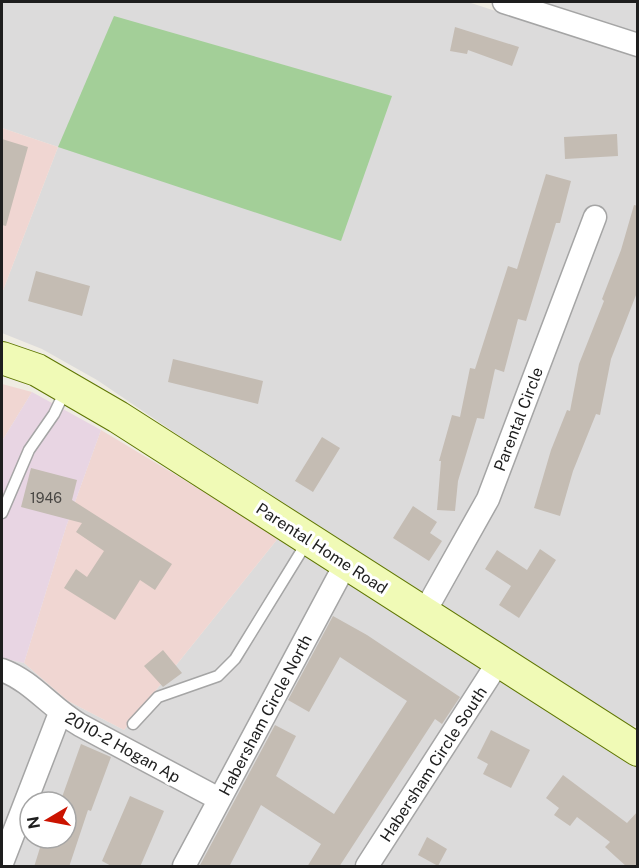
<svg xmlns="http://www.w3.org/2000/svg" width="639" height="868" viewBox="0 0 639 868" font-family="'Public Sans',sans-serif">
<rect width="100%" height="100%" fill="#efece3"/>
<!-- residential -->
<path fill="#dcdbdb" fill-rule="evenodd" d="M2,2H468L637,57V725L630,728L364,561L97,380L42,349L2,333V293L58,147L2,128Z
M541,2H637V33Z
M279,537L637,764V866H2V658L24,663L68,701L124,730ZM30,802H66V838H30Z"/>
<!-- commercial -->
<path fill="#f0d6d2" d="M2,128L58,147L2,293Z
M2,384L32,392L2,441Z
M101,430L279,537L124,730L68,701L24,663L66,527Z"/>
<!-- industrial -->
<path fill="#e8d5e3" d="M32,392L101,430L66,527L24,663L2,658V441Z"/>
<!-- forest -->
<path fill="#a3cf98" d="M114,16L392,96L341,241L58,147Z"/>
<!-- building -->
<path fill="#c4bcb3" d="M455,27L519,47L512,66L468,50L467,54L450,51Z
M617,134L618,156L565,159L564,137Z
M2,139L28,147L6,226L2,225Z
M546,174L571,181L560,223H556L526,321L518,319L504,372L495,369L484,419L477,418L458,481L455,511L437,510L441,461H439L452,415L460,417L470,368L475,369L508,266L517,269Z
M634,205L638,206V290L611,359L600,415L596,414L573,471L560,516L534,508L551,450L567,410L570,411L579,364L604,301L602,299L621,250Z
M36,271L90,286L82,316L28,301Z
M173,359L263,381L258,404L168,382Z
M322,437L340,448L313,492L295,481Z
M31,468L77,480L72,500L172,564L155,590L140,580L115,620L64,588L76,569L87,577L104,551L76,532L82,523L21,507Z
M413,506L437,522L430,533L442,541L429,561L393,538Z
M540,549L556,560L519,618L499,605L511,586L485,569L497,550L527,570Z
M333,616L367,635L460,697L442,724L435,719L339,867H307L321,844L261,805L229,867H199L275,725L296,736L276,776L334,814L407,701L340,657L309,712L288,700Z
M163,650L182,673L163,687L144,666Z
M491,730L530,750L511,788L483,774L488,764L477,758Z
M81,744L111,757L91,811L88,810L69,867H34L43,838H66V802L61,800Z
M563,775L627,823L638,811V867H627L605,847L610,842L577,817L570,826L554,815L559,808L546,798Z
M130,796L164,811L140,867H113L102,861Z
M427,837L447,849L438,866L418,855Z"/>
<g fill="none" stroke-linecap="round" stroke-linejoin="round">
<defs>
<path id="lane" d="M2,513L29,450L54,414L66,389
M133,724L158,697L218,676L235,659L307,542"/>
<path id="street" d="M504,2L638,45
M424,613L488,499L595,217
M2,670C32,681 52,709 80,725L219,799
M2,863L60,713
M184,866L346,563
M367,866L499,661"/>
<path id="secondary" d="M2,358L37,370L118,417L638,750"/>
</defs>
<!-- lane casing -->
<use href="#lane" stroke="#a5a5a5" stroke-width="13"/>
<!-- street casing -->
<use href="#street" stroke="#a5a5a5" stroke-width="25"/>
<!-- secondary casing -->
<use href="#secondary" stroke="#5f7603" stroke-width="34"/>
<!-- lane -->
<use href="#lane" stroke="#fff" stroke-width="10"/>
<!-- street -->
<use href="#street" stroke="#fff" stroke-width="22"/>
<!-- secondary -->
<use href="#secondary" stroke="#f0fab6" stroke-width="32"/>
</g>
<g text-anchor="middle" stroke-width="6" stroke-linejoin="round" paint-order="stroke">
<!-- number labels -->
<g font-size="14" fill="#484643">
<text x="46" y="503">1946</text>
</g>
<!-- street labels -->
<g font-size="16" fill="#1e1e1e" stroke="#fff">
<text transform="translate(518 419) rotate(-69)" y="6">Parental Circle</text>
<text transform="translate(322 548) rotate(33)" y="6">Parental Home Road</text>
<text transform="translate(265 715) rotate(-62)" y="6">Habersham Circle North</text>
<text transform="translate(123 747) rotate(29)" y="6">2010-2 Hogan Ap</text>
<text transform="translate(433 764) rotate(-57)" y="6">Habersham Circle South</text>
</g>
</g>
<!-- border -->
<rect width="639" height="868" fill="none" stroke="#1e1e1e" stroke-width="6"/>
<!-- north arrow -->
<g transform="translate(48 820) rotate(260)"><circle r="28" fill="#ffffff" stroke="#a5a5a5" stroke-width="1.5"/>
<path d="M0-4.5L10 22L0 15L-10 22Z" fill="#cb1300"/>
<text y="-9" font-size="16" font-weight="bold" text-anchor="middle" fill="#1e1e1e">N</text>
</g>
</svg>
